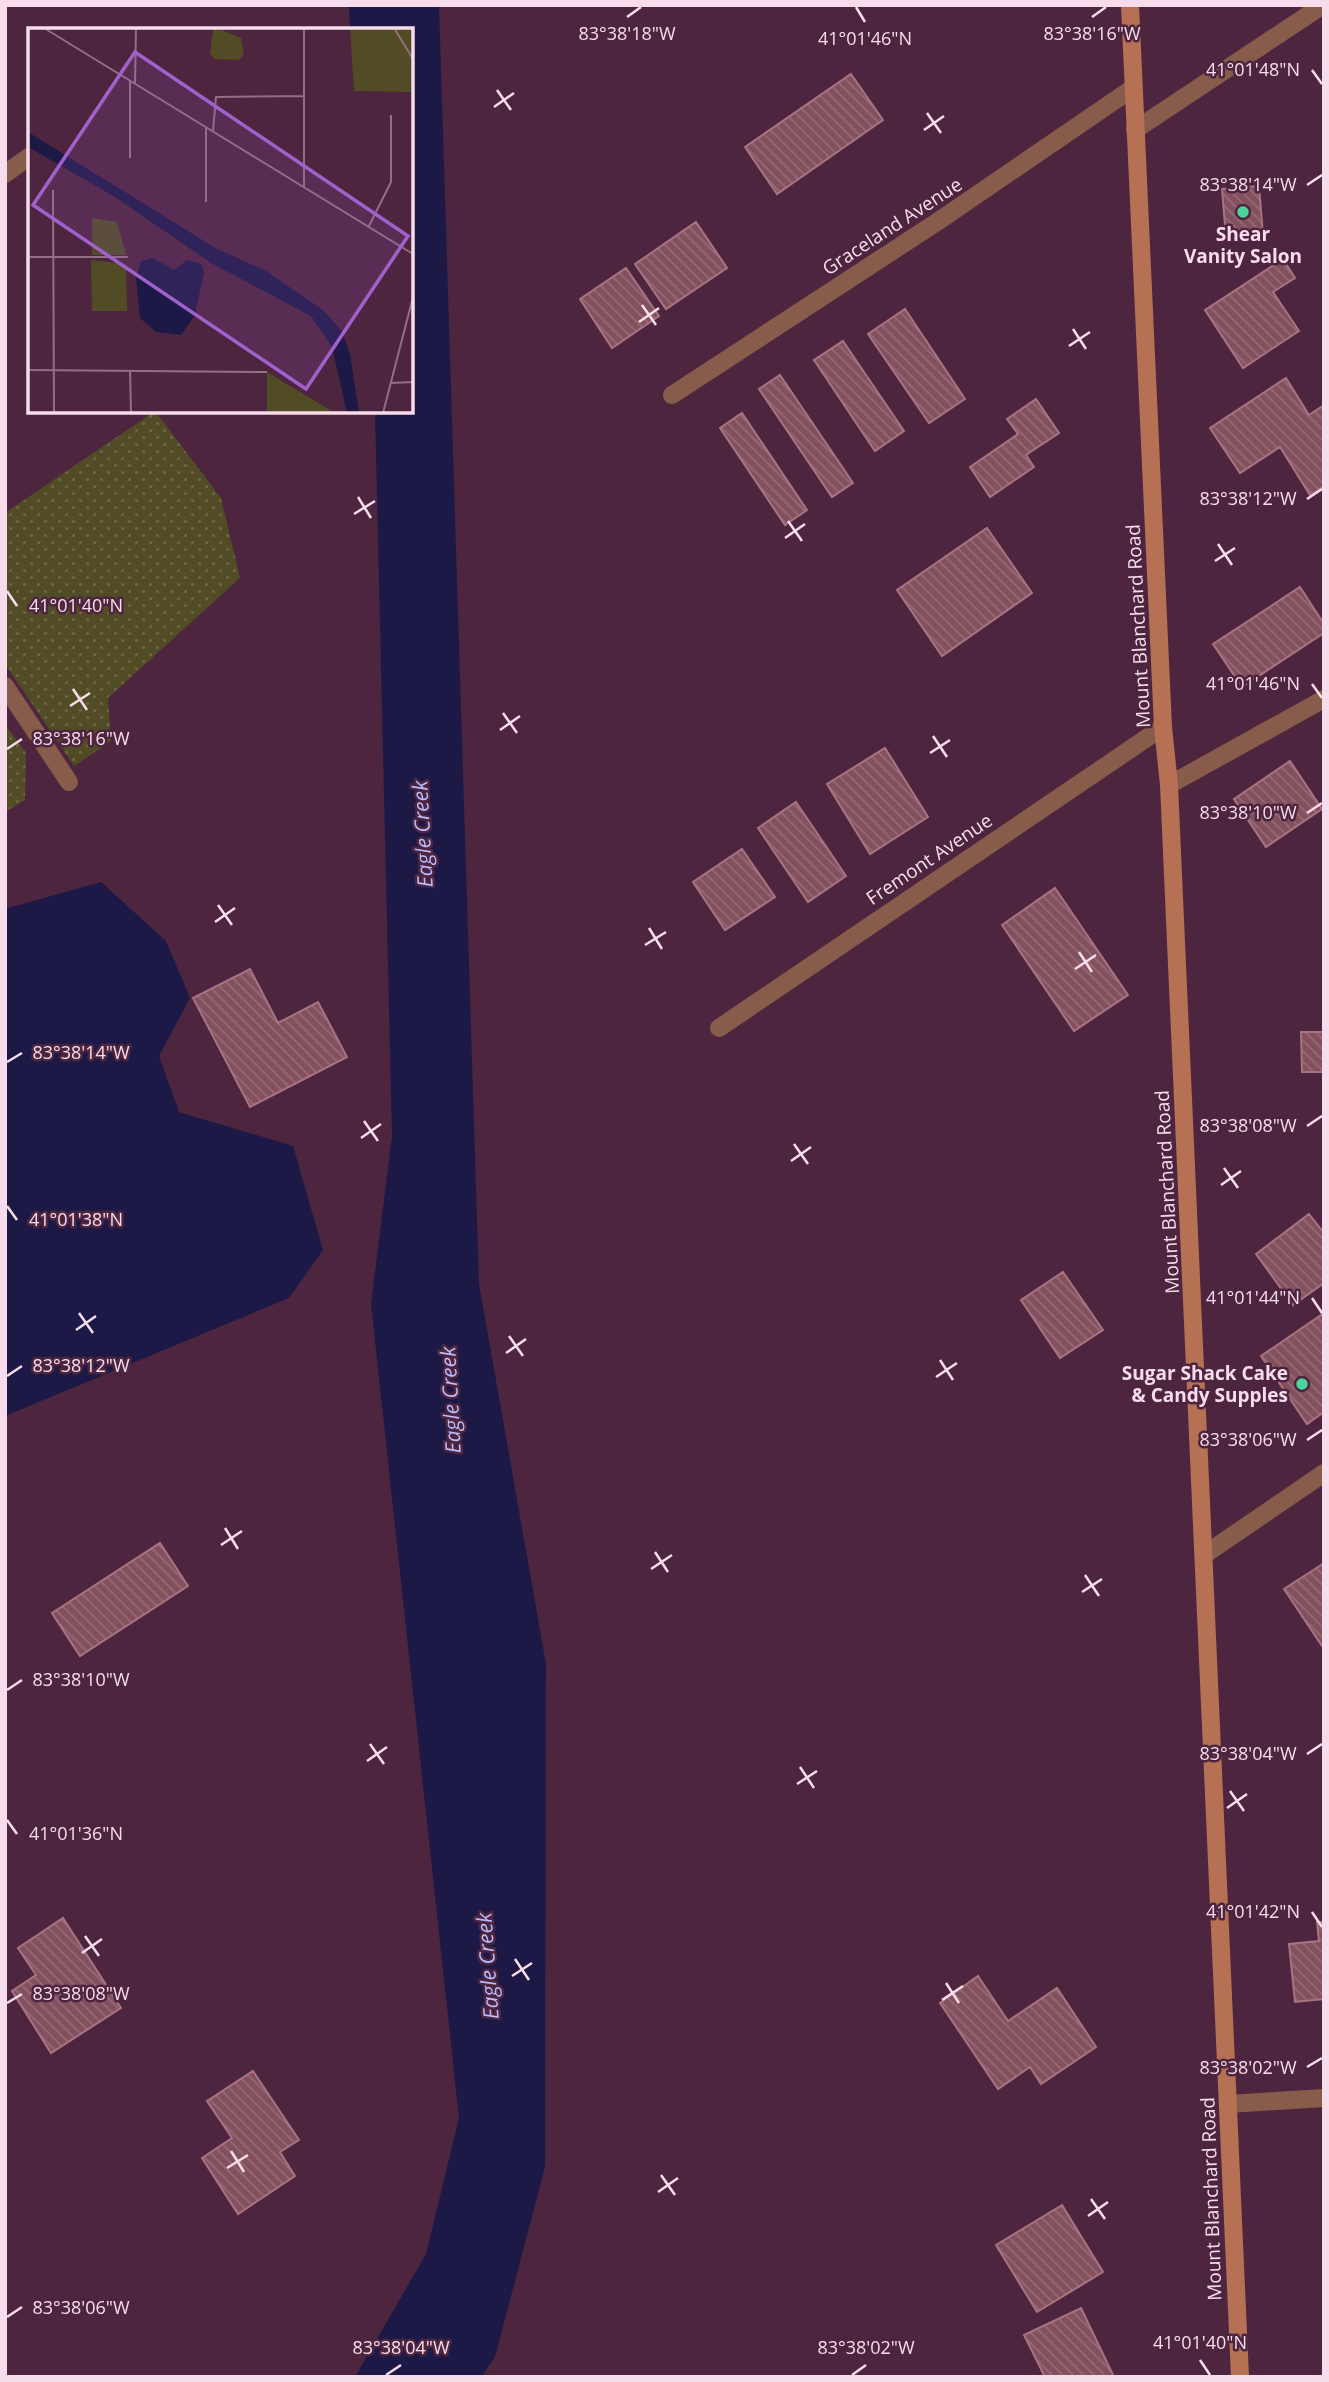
<svg xmlns="http://www.w3.org/2000/svg" width="1329" height="2382" viewBox="0 0 1329 2382" font-family="'Open Sans',sans-serif">
<defs>
<pattern id="grass-dots" width="8" height="8" patternUnits="userSpaceOnUse" patternTransform="scale(1.75)"><rect width="8" height="8" fill="#514c25"/><path d="M2 2h.1M6 6h.1" fill="none" stroke="#6b6545" stroke-width="1.8" stroke-linecap="round"/></pattern>
<pattern id="building-back-hatch" width="6" height="6" patternUnits="userSpaceOnUse" patternTransform="scale(1.75)"><rect width="6" height="6" fill="#83515e"/><path d="M-1 5l2 2M0 0l6 6M5-1l2 2" fill="none" stroke="#956a75"/></pattern>
</defs>
<rect width="100%" height="100%" fill="#4d253f"/>
<!-- grass -->
<path fill="url(#grass-dots)" d="M155,411L221,498L240,578L108,698L111,741L74,766L5,664V513Z
M5,724L26,753L25,800L5,812Z"/>
<!-- water -->
<path fill="#1c1947" d="M349,5H439L479,1284L546,1664L545,2167L495,2357L481,2377H355L426,2254L459,2118L371,1304L392,1136L375,411H411V30H350Z
M101,882L166,941L190,998L159,1056L179,1112L293,1146L323,1250L289,1298L5,1416V909Z"/>
<!-- building -->
<path fill="url(#building-back-hatch)" stroke="#a97381" stroke-width="2" d="M851,74L883,120L777,194L745,147Z
M1259,186L1263,235L1226,238L1222,189Z
M696,222L727,268L666,309L635,264Z
M1283,259L1295,278L1273,292L1299,331L1243,368L1205,310Z
M626,268L659,316L612,348L580,299Z
M905,309L965,399L929,423L868,334Z
M843,341L904,431L875,451L814,360Z
M780,375L853,483L832,497L759,389Z
M1286,378L1309,415L1324,405V486L1310,495L1280,447L1240,473L1210,428Z
M1036,399L1059,433L1026,455L1034,467L990,497L970,467L1018,434L1007,419Z
M742,413L807,510L785,525L720,428Z
M987,528L1032,593L942,656L897,590Z
M1300,587L1324,624V633L1242,687L1213,644Z
M885,748L928,817L870,854L827,784Z
M1290,761L1322,809L1266,847L1234,799Z
M796,802L846,876L808,902L758,828Z
M742,849L775,897L725,930L693,882Z
M1055,888L1128,995L1074,1031L1002,925Z
M250,969L278,1023L318,1002L347,1057L250,1107L193,998Z
M1301,1032H1324V1072H1302Z
M1309,1214L1324,1233V1283L1293,1305L1256,1254Z
M1063,1272L1103,1330L1060,1358L1021,1300Z
M1324,1313V1412L1307,1424L1261,1356Z
M160,1543L188,1586L80,1656L52,1613Z
M1324,1563V1649L1284,1589Z
M63,1918L121,2008L51,2053L12,1991L36,1975L18,1948Z
M1317,1922H1324V1999L1295,2002L1289,1944L1319,1941Z
M978,1976L1008,2021L1057,1988L1096,2047L1041,2084L1030,2067L998,2089L940,2003Z
M253,2071L299,2140L280,2152L295,2176L238,2214L202,2158L232,2138L207,2101Z
M1062,2205L1103,2272L1037,2312L996,2245Z
M1081,2308L1114,2377H1045L1024,2335Z"/>
<g fill="none" stroke-linecap="round" stroke-linejoin="round">
<!-- minor -->
<path stroke="#885c4a" stroke-width="18" d="M1135,130L1323,5
M5,174L30,156
M672,395L937,222L1133,88
M5,686L69,782
M1169,785L1324,699
M719,1028L1163,727
M1204,1555L1324,1473
M1228,2104L1324,2098"/>
<!-- secondary -->
<path stroke="#b67054" stroke-width="18" d="M1130,5L1163,727L1169,785L1240,2377"/>
</g>
<!-- ticks -->
<path fill="none" stroke="#f7ddec" stroke-width="2.5" d="M856,7L865,22M627,17L641,7M1092,17L1106,7M1312,70L1322,84M497,90L511,110M494,107L514,93M927,113L941,133M924,130L944,116M1307,185L1322,175M642,305L656,325M639,322L659,308M1073,329L1086,349M1069,346L1090,332M358,497L371,518M1307,499L1322,489M354,514L375,501M788,521L802,541M785,538L805,524M1218,544L1232,565M1215,561L1235,548M7,591L17,606M1312,684L1322,698M73,689L87,710M70,706L90,693M503,713L517,733M500,730L520,716M933,736L947,757M7,749L22,739M930,753L950,740M1307,813L1322,803M218,905L232,925M215,922L235,908M649,928L662,949M645,945L666,932M1079,952L1092,972M1075,969L1096,955M7,1062L22,1053M364,1121L378,1141M1307,1126L1322,1116M361,1138L381,1124M794,1144L808,1164M791,1161L811,1147M1224,1168L1238,1188M1221,1185L1241,1171M7,1206L17,1220M1312,1298L1322,1313M79,1313L93,1333M76,1330L96,1316M509,1336L523,1356M506,1353L526,1339M940,1360L953,1380M7,1376L22,1366M936,1377L957,1363M1307,1440L1322,1430M225,1528L238,1549M221,1545L242,1531M655,1552L668,1572M651,1569L672,1555M1085,1575L1099,1596M1082,1592L1102,1579M7,1690L22,1680M370,1744L384,1764M1307,1754L1322,1744M367,1761L387,1747M800,1767L814,1788M797,1784L817,1771M1230,1791L1244,1811M1227,1808L1247,1794M7,1820L17,1834M1312,1912L1322,1927M85,1936L99,1956M82,1953L102,1939M515,1959L529,1980M512,1976L532,1963M946,1983L959,2003M942,2000L963,1986M7,2003L22,1994M1307,2067L1322,2058M231,2151L244,2172M227,2168L248,2155M661,2175L675,2195M658,2192L678,2178M1091,2199L1105,2219M1088,2216L1108,2202M7,2317L22,2307M1200,2360L1210,2375M386,2375L401,2365M852,2375L866,2365"/>
<!-- markers -->
<g fill="#4bd49b" stroke="#4d253f" stroke-width="2.5">
<circle cx="1243" cy="212" r="7"/>
<circle cx="1302" cy="1384" r="7"/>
</g>
<g text-anchor="middle" stroke-width="5" stroke-linejoin="round" paint-order="stroke">
<!-- street labels -->
<g font-size="19" fill="#f7ddec" stroke="#4d253f">
<text transform="translate(892 226) rotate(-33)" y="7">Graceland Avenue</text>
<text transform="translate(1138 626) rotate(-93)" y="7">Mount Blanchard Road</text>
<text transform="translate(929 859) rotate(-34)" y="7">Fremont Avenue</text>
<text transform="translate(1167 1192) rotate(-93)" y="7">Mount Blanchard Road</text>
<text transform="translate(1211 2199) rotate(-92)" y="7">Mount Blanchard Road</text>
</g>
<!-- poi labels -->
<g font-size="19" font-weight="bold" fill="#f7ddec" stroke="#4d253f">
<text x="1243" y="241">Shear<tspan x="1243" dy="22">Vanity Salon</tspan></text>
<text x="1288" y="1380" text-anchor="end">Sugar Shack Cake<tspan x="1288" dy="22">&amp; Candy Supples</tspan></text>
</g>
<!-- water labels -->
<g font-size="21" font-style="italic" fill="#b9bcfd" stroke="#4d253f">
<text transform="translate(423 834) rotate(-93)" y="7">Eagle Creek</text>
<text transform="translate(451 1400) rotate(-93)" y="7">Eagle Creek</text>
<text transform="translate(488 1966) rotate(-94)" y="7">Eagle Creek</text>
</g>
</g>
<!-- overview -->
<g transform="translate(28 28)">
<rect width="385" height="385" fill="#4d253f"/>
<path d="M64,190L89,194L98,227H64ZM63,232L98,236L99,283H64Z" fill="#514c25"/>
<path d="M322,0H385V64L326,63ZM239,344L307,385H239Z" fill="#514c25"/>
<path d="M189,0L213,10L216,27L210,32L186,31L182,25L185,2Z" fill="#514c25"/>
<path d="M0,104L189,221L238,243L295,282L313,302L322,326L331,385H319L304,319L283,288L183,235L87,169L0,119ZM125,230L146,242L159,232L173,236L176,244L167,287L153,307L128,304L112,290L108,251L113,233Z" fill="#1c1947"/>
<path fill="none" stroke="#916f84" stroke-width="2" d="M16,0L385,226M276,0V159M366,0L385,31M107,56L108,0M178,99V174M185,103L188,69L276,68M102,130V53M25,162L26,385M341,198L363,154V87M0,229H100M0,342L239,344M102,342L103,385M363,355L385,354M355,385L385,269"/>
<path fill="#a061cc" fill-opacity="0.15" stroke="#a061cc" stroke-width="3.5" d="M107,24L380,208L278,361L5,177Z"/>
<rect width="385" height="385" fill="none" stroke="#f7ddec" stroke-width="3.5"/>
</g>
<g font-size="18" text-anchor="middle" fill="#f7ddec" stroke="#4d253f" stroke-width="5" stroke-linejoin="round" paint-order="stroke">
<text x="1092" y="40">83°38'16"W</text>
<text x="627" y="40">83°38'18"W</text>
<text x="865" y="45">41°01'46"N</text>
<text x="1253" y="76">41°01'48"N</text>
<text x="1248" y="191">83°38'14"W</text>
<text x="1248" y="505">83°38'12"W</text>
<text x="76" y="612">41°01'40"N</text>
<text x="1253" y="690">41°01'46"N</text>
<text x="81" y="745">83°38'16"W</text>
<text x="1248" y="819">83°38'10"W</text>
<text x="81" y="1059">83°38'14"W</text>
<text x="1248" y="1132">83°38'08"W</text>
<text x="76" y="1226">41°01'38"N</text>
<text x="1253" y="1304">41°01'44"N</text>
<text x="81" y="1372">83°38'12"W</text>
<text x="1248" y="1446">83°38'06"W</text>
<text x="81" y="1686">83°38'10"W</text>
<text x="1248" y="1760">83°38'04"W</text>
<text x="76" y="1840">41°01'36"N</text>
<text x="1253" y="1918">41°01'42"N</text>
<text x="81" y="2000">83°38'08"W</text>
<text x="1248" y="2074">83°38'02"W</text>
<text x="81" y="2314">83°38'06"W</text>
<text x="1200" y="2349">41°01'40"N</text>
<text x="401" y="2354">83°38'04"W</text>
<text x="866" y="2354">83°38'02"W</text>
</g>
<!-- border -->
<rect width="1329" height="2382" fill="none" stroke="#f7ddec" stroke-width="14"/>
</svg>
